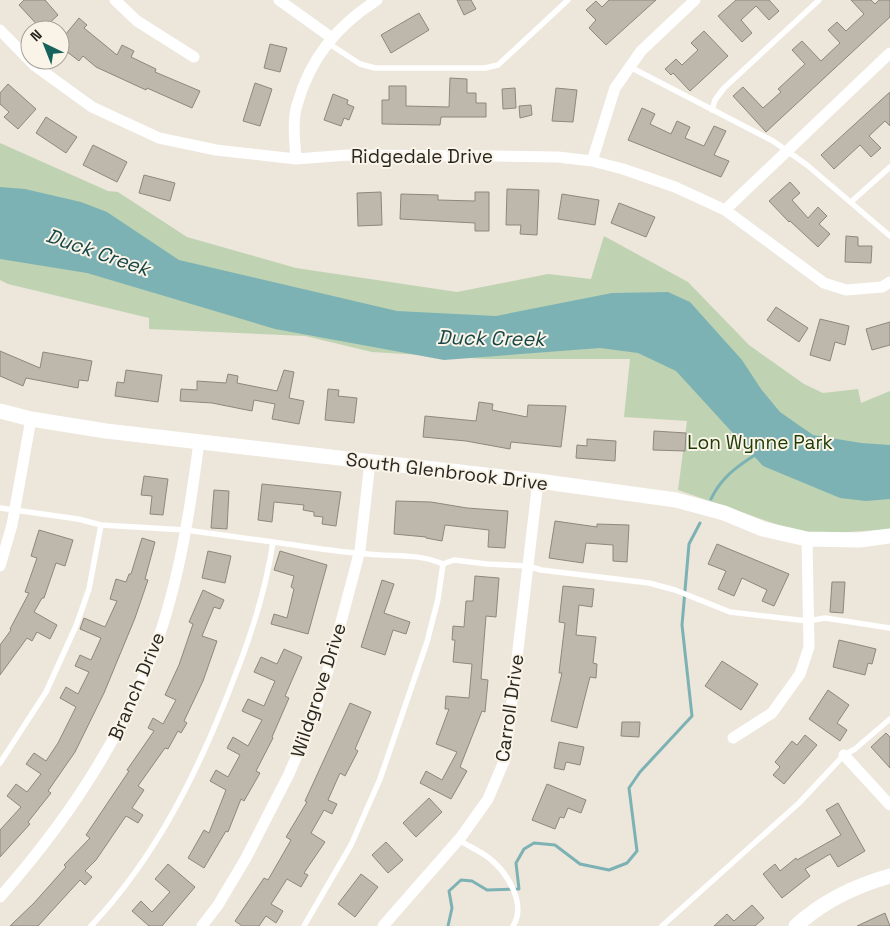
<svg xmlns="http://www.w3.org/2000/svg" width="890" height="926" viewBox="0 0 890 926" font-family="'Space Grotesk',sans-serif">
<rect width="100%" height="100%" fill="#ede6db"/>
<!-- green -->
<path fill="#bfd3b3" d="M0,143L108,191L118,192L187,237L296,268L457,292L548,274L591,279L604,236L688,282L749,345L804,384L823,393L858,389L861,403L890,391V529L807,535L678,490L687,421L624,417L630,359H486L372,352L305,336L149,329V318L8,284L0,280Z"/>
<!-- water -->
<path fill="#7db2b4" d="M0,187L25,189L81,202L107,212L179,260L397,311L496,316L612,293L668,292L690,302L742,360L761,389L780,412L813,435L861,443L890,445V499L866,501L840,498L763,466L676,371L638,353L600,348L444,360L275,329L87,273L0,259Z"/>
<g fill="none" stroke-linecap="round" stroke-linejoin="round">
<!-- stream -->
<path stroke="#7db2b4" stroke-width="3" d="M711,499C721,478 736,467 755,455
M448,926L452,908L449,891L461,880L472,881L487,890L519,889L516,863L524,849L534,843L555,845L580,864L609,870L627,863L637,851L629,788L640,772L692,716L682,625L689,544L700,523"/>
</g>
<!-- building -->
<path fill="#bdb7ac" stroke="#8d877c" d="M24,0H45L58,15L42,30L19,5Z
M457,0H471L476,9L464,15Z
M609,0H656L606,45L589,28L596,20L586,10L596,1L602,7Z
M736,0H769L779,11L769,20L756,6L741,20L752,33L742,42L718,16Z
M851,0H871L875,4L879,0H890V17L766,132L733,96L743,87L763,108L781,92L778,89L805,64L792,50L802,41L821,61L840,43L828,30L837,22L846,31L864,14Z
M419,13L429,30L391,53L381,35Z
M79,18L87,25L84,28L117,55L122,45L134,51L131,57L156,69L155,72L200,91L192,108L147,88L146,90L96,67L83,56L79,61L66,51L69,47L61,40Z
M704,31L728,56L690,91L673,73L671,75L665,69L676,59L682,65L698,50L691,43Z
M270,44L287,48L280,72L264,68Z
M450,78L467,79V93H476V103H486V117H441L440,125L382,124V100H389V86H406V106L449,107Z
M255,83L272,89L260,126L243,121Z
M8,84L36,109L18,129L4,117L9,112L0,104V93Z
M515,88L516,108L503,109L502,89Z
M556,88L577,90L573,122L552,121Z
M890,92V126L885,121L869,136L881,148L871,157L860,145L834,169L821,155Z
M333,94L348,100L347,104L354,107L349,120L344,118L341,126L324,120Z
M531,105L532,115L520,118L519,106Z
M642,108L655,114L650,124L671,134L677,121L690,127L685,138L704,146L714,126L726,131L714,155L729,161L721,177L628,140Z
M46,117L77,137L66,153L36,133Z
M93,145L127,162L117,182L83,165Z
M144,175L175,183L170,201L139,193Z
M790,182L800,193L792,200L808,218L818,207L827,216L819,224L830,234L818,247L790,221L789,222L769,201Z
M507,189L539,190L537,235L520,234L521,225H506Z
M381,192L382,225L358,226L357,193Z
M475,192H489V231H475V223L400,219L401,194L438,195V200L475,201Z
M562,194L599,200L595,225L558,219Z
M619,203L655,217L646,237L611,223Z
M846,236L858,237V246H872L871,263L845,262Z
M776,307L808,328L799,342L767,320Z
M820,319L849,326L845,345L835,342L830,361L810,355Z
M890,322V345L872,350L866,329Z
M0,351L40,368L43,352L92,361L88,381L79,380L78,388L26,378L23,386L0,376Z
M126,370L162,375L158,402L115,396L117,382L124,383Z
M284,370L294,372L289,398L304,401L299,424L272,419L275,404L254,400L252,411L212,403L180,401L181,389L197,390V381L226,383L228,374L238,376L237,383L277,391Z
M328,389L339,390L338,396L357,398L354,423L325,420Z
M479,402L493,404L492,410L527,417L528,405L566,406L561,447L511,442L510,449L466,441L423,437L425,416L476,421Z
M654,431L686,433L685,451L653,450Z
M587,439L616,441L615,461L576,458L577,445L587,446Z
M144,476L168,479L163,515L150,514L152,496L141,495Z
M262,484L341,492L336,526L322,524L323,517L314,516V512L303,510L304,505L274,502L272,522L258,520Z
M214,490L229,491L227,529L211,528Z
M396,501L431,502L467,508L508,511L505,548L488,547L489,530L445,525L442,541L426,538V537L394,534Z
M555,521L597,527V524L629,525L627,562L613,561V545L586,543L583,563L549,558Z
M39,530L73,540L65,566L56,563L44,598H42L34,612L57,625L50,639L37,632L32,641L27,638L0,675V645L11,630L10,629L29,593L25,592L37,558L31,556Z
M142,538L155,542L145,579L148,580L135,618L104,693L75,752L48,791L51,793L28,822L30,824L0,857V830L21,807L7,796L16,784L27,792L41,774L26,764L34,753L46,761L58,743L76,707L60,698L66,687L78,694L89,672L75,666L80,655L91,660L101,638L80,629L84,618L105,627L117,601L110,599L116,579L126,582L129,574H131Z
M717,544L789,574L774,606L762,601L767,590L742,578L734,596L718,589L726,571L708,564Z
M208,551L231,556L225,583L202,578Z
M280,551L327,565L308,634L271,624L274,614L287,618L294,589L291,587L294,576L274,570Z
M475,576L499,578L496,617L486,616L481,679L488,680L485,712L482,711L460,767L467,771L451,799L420,783L426,771L442,780L457,752L436,744L449,709H445L446,696L469,698L472,664L453,662L455,640H452L453,626L464,627L466,601H473Z
M382,580L394,584L384,613L410,622L406,634L393,630L385,655L361,647Z
M832,582H845L843,613L830,612Z
M563,586L594,589L592,607L579,605L576,635L596,637L593,663L597,664L596,678L590,677L577,728L551,721L562,673H559L565,623L559,622Z
M203,590L224,600L220,609L214,607L202,636L217,641L203,681L184,721L187,723L181,733L178,731L168,749L165,748L138,786L144,790L132,808L143,815L138,823L126,816L96,860L85,871L92,877L85,885L80,880L38,926H10L34,903L66,867L64,865L90,838L86,835L129,771L127,770L154,731L148,728L153,718L163,724L176,700L165,695L179,665L193,624L189,622Z
M839,640L876,649L872,664L868,663L865,675L833,667Z
M284,649L302,657L285,696L289,698L272,737L273,738L256,771L260,773L244,801L241,799L228,832L226,831L204,868L188,858L204,830L209,833L226,790L210,781L216,770L228,777L240,755L227,748L233,737L248,746L262,720L242,711L248,699L264,706L275,681L254,672L261,657L277,664Z
M722,661L758,684L741,710L705,686Z
M828,690L849,705L837,723L847,730L840,741L809,719Z
M350,703L371,712L355,749L358,751L345,776L340,773L328,800L337,804L332,814L324,810L311,833L325,842L304,873L308,875L301,887L287,879L271,904L283,911L276,923L266,916L259,926H242L235,921L264,878L268,880L291,840L286,837L307,802L305,801Z
M622,722H640L639,737L621,736Z
M886,733L890,737V768L871,747Z
M805,735L817,745L784,784L773,775L780,767L775,762L792,741L797,745Z
M559,742L584,747L580,765L566,762L564,770L554,768Z
M547,784L586,800L581,813L568,808L564,818L560,817L555,829L532,820Z
M429,798L442,812L416,837L403,823Z
M838,803L865,851L838,867L830,854L805,869L810,876L782,898L763,874L775,864L780,871L796,858L797,860L841,835L826,810Z
M386,842L403,860L388,873L372,855Z
M168,864L195,887L162,926H149L132,911L141,901L152,912L170,892L155,879Z
M361,874L378,887L355,917L338,904Z
M752,905L764,918L755,926H714L727,914L734,921Z
M885,913L890,926H857Z"/>
<g fill="none" stroke-linecap="round" stroke-linejoin="round">
<!-- service -->
<path stroke="#fff" stroke-width="5.5" d="M328,43L360,64L375,68H485L498,65L568,0
M630,67L773,141L807,165L890,236
M712,110L715,100L724,88L819,0
M851,202L890,167
M0,508L78,519L101,525L186,530L273,542
M0,763L46,692L76,626L89,589L101,525
M459,840C468,846 480,851 489,858C507,872 527,904 513,926
M91,926C157,856 199,770 233,681C251,636 266,590 273,542C304,546 336,552 368,554C394,557 418,553 443,564L454,560L487,564L528,566L541,570L649,583L675,590L730,612L808,621L825,618L890,628
M304,926L351,845L380,779L427,642L438,599L443,564
M662,926L799,803L844,755L855,749L890,719"/>
<!-- minor -->
<path stroke="#fff" stroke-width="11" d="M115,0L137,21L194,57
M279,0L332,38
M0,30L34,65L92,107L159,138L216,150L296,159L348,155L490,156L558,157L592,161L623,169L675,187L725,210L824,283L846,290L882,287L890,282
M296,159C295,141 292,122 297,105C310,58 337,26 377,0
M592,161L615,88L641,51L695,0
M725,210L890,53
M0,566L12,525L31,419
M733,738L772,713L800,674L809,647L807,539
M844,755L890,805
M0,897C61,828 113,753 148,666C177,595 189,518 199,442
M202,926L218,905L246,858L289,774L314,715L330,664L360,550L370,462
M383,926L461,837L488,799L505,759L538,481"/>
<!-- tertiary -->
<path stroke="#fff" stroke-width="15" d="M0,411L31,419L106,431L538,481L676,500L724,513L763,529L807,539L860,540L890,536
M796,926C823,901 855,886 890,876"/>
</g>
<g text-anchor="middle" stroke-width="4" stroke-linejoin="round" paint-order="stroke">
<!-- street labels -->
<g font-size="19" fill="#292722" stroke="#faf4e8">
<text x="422" y="163">Ridgedale Drive</text>
<text transform="translate(447 471) rotate(7)" y="7">South Glenbrook Drive</text>
<text transform="translate(136 686) rotate(-67)" y="7">Branch Drive</text>
<text transform="translate(318 690) rotate(-72)" y="7">Wildgrove Drive</text>
<text transform="translate(509 708) rotate(-82)" y="7">Carroll Drive</text>
</g>
<!-- park labels -->
<g font-size="19" fill="#203d07" stroke="#faf4e8">
<text x="760" y="449">Lon Wynne Park</text>
</g>
<!-- water labels -->
<g font-size="20" font-style="italic" fill="#154648" stroke="#faf4e8">
<text transform="translate(98 252) rotate(19)" y="7">Duck Creek</text>
<text transform="translate(491 338) rotate(1)" y="7">Duck Creek</text>
</g>
</g>
<!-- north arrow -->
<g transform="translate(45 45) rotate(317)"><circle r="24" fill="#faf4e8" stroke="#a6a299"/>
<path d="M0-4L9 19L0 12L-9 19Z" fill="#16635c"/>
<text y="-8" font-size="14" font-weight="bold" text-anchor="middle" fill="#292722">N</text>
</g>
</svg>
